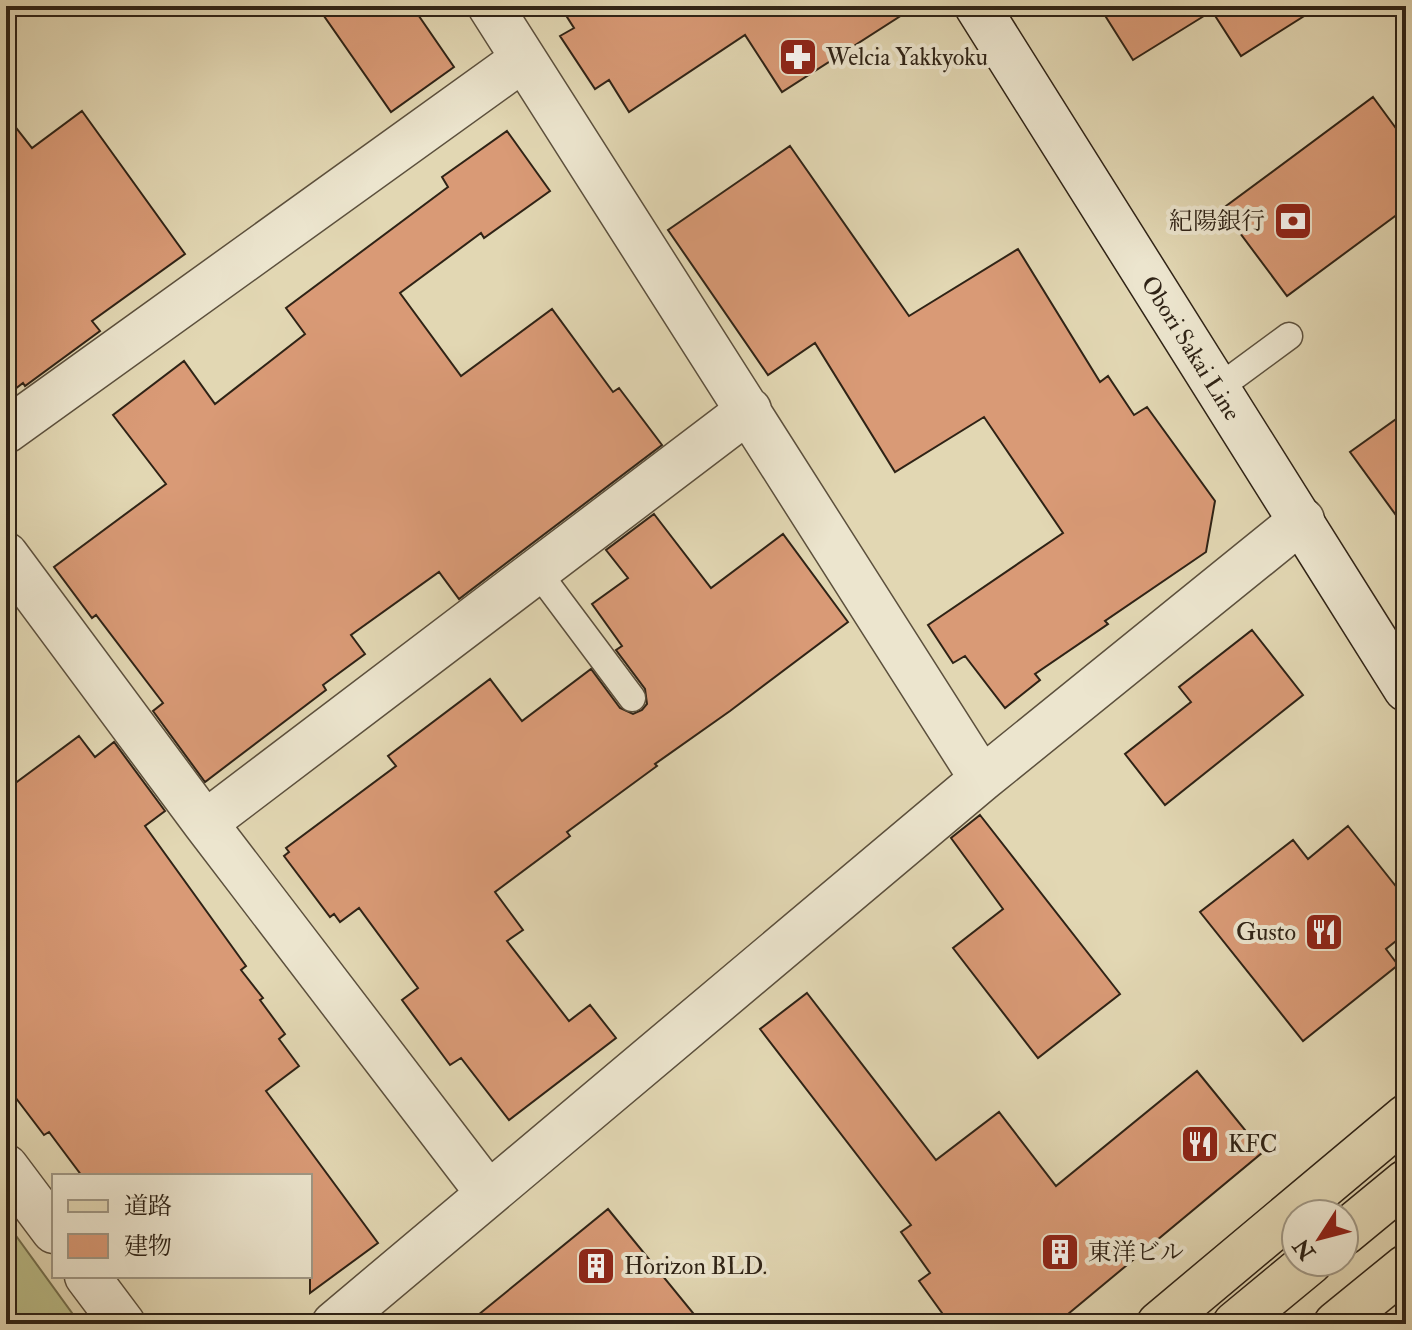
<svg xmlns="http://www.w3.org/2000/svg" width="1412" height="1330" viewBox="0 0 1412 1330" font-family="'IM FELL Double Pica','Noto Serif JP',serif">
<rect width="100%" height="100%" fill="#e2d7b3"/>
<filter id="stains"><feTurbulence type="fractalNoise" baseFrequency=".0025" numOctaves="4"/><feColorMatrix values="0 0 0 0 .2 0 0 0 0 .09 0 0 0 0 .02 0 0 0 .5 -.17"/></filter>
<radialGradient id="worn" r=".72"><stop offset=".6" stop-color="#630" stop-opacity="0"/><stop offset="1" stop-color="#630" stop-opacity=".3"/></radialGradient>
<!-- green -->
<path fill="#babc88" stroke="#74704f" stroke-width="2" d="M6,1222L80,1324H6Z"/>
<!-- building -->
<path fill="#d99a76" stroke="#2f2316" stroke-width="2" d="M317,6H412L454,67L391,112Z
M560,6H916L782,92L745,35L629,112L609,80L595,89L560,36L574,28Z
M1099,6H1320L1241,56L1212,11L1133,60Z
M1373,97L1406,142V208L1287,296L1222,209Z
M82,111L185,254L92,321L100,331L25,386L23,383L6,396V115L32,148Z
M507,131L550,191L484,238L481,233L400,293L461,376L552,309L613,392L619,388L662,445L459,599L439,572L351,635L365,654L323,685L326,690L205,782L153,711L163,703L96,615L92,618L54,567L166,484L113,415L184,361L215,404L305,334L286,308L448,187L442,177Z
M790,146L909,316L1018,249L1100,382L1108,376L1134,415L1147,407L1215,501L1206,552L1105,621L1108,624L1035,674L1040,680L1005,708L965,656L953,663L928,625L1063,533L984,417L895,472L815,343L768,375L668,230Z
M1406,412V529L1350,452Z
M654,514L711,588L783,534L848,622L730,711L655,764L657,766L567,832L570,836L495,892L523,930L507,941L569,1021L590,1005L616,1038L509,1120L461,1058L450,1065L402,1000L418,988L359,908L340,922L334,914L330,917L284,856L289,852L286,848L396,766L388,756L490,679L522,721L591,669L620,708L633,714L642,710L647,704L645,689L616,650L622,646L592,604L628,578L606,550Z
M1252,630L1303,695L1165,805L1125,754L1191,702L1179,687Z
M79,736L95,757L114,742L165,811L145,826L246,966L241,970L263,998L260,1000L285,1034L279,1039L299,1066L266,1091L378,1243L310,1293V1176H82L49,1132L44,1135L6,1085V790Z
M980,815L1120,994L1038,1058L953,948L1003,909L951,838Z
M1348,826L1406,899V933L1386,949L1398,965L1303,1041L1200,912L1293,840L1308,859Z
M807,993L936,1160L999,1112L1056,1186L1197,1071L1263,1152L1056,1324H950L919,1281L930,1273L901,1232L911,1225L760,1029Z
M608,1209L702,1324H467Z"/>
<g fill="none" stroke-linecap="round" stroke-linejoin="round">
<defs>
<path id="service" d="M1217,389L1289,336
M537,571L632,698"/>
<path id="minor" d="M490,6L982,779
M6,431L523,59
M6,555L205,823L488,1193
M205,823L749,410
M6,1167L54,1231
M87,1276L123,1324
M334,1324L982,779L1302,520"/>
<path id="secondary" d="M977,6L1406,689"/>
<path id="primary" d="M1344,1233L1406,1182
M1159,1324L1406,1117
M1235,1324L1310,1262
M1336,1324L1406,1267"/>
</defs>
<!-- service casing -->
<use href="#service" stroke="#5c503d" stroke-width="29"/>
<!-- minor casing -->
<use href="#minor" stroke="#5c503d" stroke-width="47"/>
<!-- secondary casing -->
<use href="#secondary" stroke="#2f2316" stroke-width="47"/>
<!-- primary casing -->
<use href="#primary" stroke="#2f2316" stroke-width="47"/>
<!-- service -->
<use href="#service" stroke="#ece5ce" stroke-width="26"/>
<!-- minor -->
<use href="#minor" stroke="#ece5ce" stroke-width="44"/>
<!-- secondary -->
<use href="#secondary" stroke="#ece5ce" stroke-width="44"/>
<!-- primary -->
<use href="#primary" stroke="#e2d7b3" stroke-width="44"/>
</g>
<!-- icons -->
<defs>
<symbol id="pharmacy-square" viewBox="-11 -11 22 22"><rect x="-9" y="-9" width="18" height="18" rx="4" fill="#8f2418" stroke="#ece5ce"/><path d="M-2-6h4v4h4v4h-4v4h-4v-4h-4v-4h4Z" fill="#fff"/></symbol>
<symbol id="bank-square" viewBox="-11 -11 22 22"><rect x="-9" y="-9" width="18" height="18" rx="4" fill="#8f2418" stroke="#ece5ce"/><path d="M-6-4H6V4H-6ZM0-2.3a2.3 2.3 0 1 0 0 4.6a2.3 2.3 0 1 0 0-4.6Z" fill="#fff"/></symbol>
<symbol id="restaurant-square" viewBox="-11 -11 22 22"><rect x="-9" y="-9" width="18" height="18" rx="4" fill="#8f2418" stroke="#ece5ce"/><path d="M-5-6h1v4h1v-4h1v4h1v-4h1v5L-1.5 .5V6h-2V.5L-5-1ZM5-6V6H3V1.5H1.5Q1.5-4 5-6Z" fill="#fff"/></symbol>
<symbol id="building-square" viewBox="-11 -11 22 22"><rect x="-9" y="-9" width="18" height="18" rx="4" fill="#8f2418" stroke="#ece5ce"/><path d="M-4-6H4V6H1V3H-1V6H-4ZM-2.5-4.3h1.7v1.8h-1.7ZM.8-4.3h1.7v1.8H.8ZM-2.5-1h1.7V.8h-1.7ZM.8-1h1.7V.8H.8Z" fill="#fff"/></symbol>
</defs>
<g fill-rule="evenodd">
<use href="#pharmacy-square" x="776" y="35" width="44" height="44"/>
<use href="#bank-square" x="1271" y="199" width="44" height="44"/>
<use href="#restaurant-square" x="1302" y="910" width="44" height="44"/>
<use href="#restaurant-square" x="1178" y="1122" width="44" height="44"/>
<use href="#building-square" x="1038" y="1230" width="44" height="44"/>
<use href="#building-square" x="574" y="1244" width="44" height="44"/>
</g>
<g text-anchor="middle" stroke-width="8" stroke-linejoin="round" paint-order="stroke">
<!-- poi labels -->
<g font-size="24" fill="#2f2316" stroke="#ece5ce" text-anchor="start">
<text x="826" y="65">Welcia Yakkyoku</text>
<text x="1265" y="229" text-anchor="end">紀陽銀行</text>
<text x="1296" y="940" text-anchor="end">Gusto</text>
<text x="1228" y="1152">KFC</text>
<text x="1088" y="1260">東洋ビル</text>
<text x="624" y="1274">Horizon BLD.</text>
</g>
<!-- street labels -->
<g font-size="24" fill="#2f2316" stroke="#ece5ce">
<text transform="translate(1191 348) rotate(58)" y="8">Obori Sakai Line</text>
</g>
</g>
<!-- margin -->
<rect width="1412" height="1330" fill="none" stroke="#e2d7b3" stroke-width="32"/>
<rect x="8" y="8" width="1396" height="1314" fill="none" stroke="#2f2316" stroke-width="4"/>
<rect x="16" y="16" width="1380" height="1298" fill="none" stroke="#2f2316" stroke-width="2"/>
<!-- legend -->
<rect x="52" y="1174" width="260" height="104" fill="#ece5ce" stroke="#a09784" stroke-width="2"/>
<rect x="68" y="1200" width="40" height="12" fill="#e2d7b3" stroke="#a09784" stroke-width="2"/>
<text x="124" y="1214" font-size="24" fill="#2f2316">道路</text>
<rect x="68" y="1234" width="40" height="24" fill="#d99a76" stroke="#a09784" stroke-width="2"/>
<text x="124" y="1254" font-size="24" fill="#2f2316">建物</text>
<!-- north arrow -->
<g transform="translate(1320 1238) rotate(234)"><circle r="38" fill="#ece5ce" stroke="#a09784" stroke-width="2"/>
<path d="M0-6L14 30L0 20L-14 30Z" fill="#8f2418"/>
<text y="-12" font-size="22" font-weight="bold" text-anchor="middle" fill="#2f2316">N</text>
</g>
<rect width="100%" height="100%" filter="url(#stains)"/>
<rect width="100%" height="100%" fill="url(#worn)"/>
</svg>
